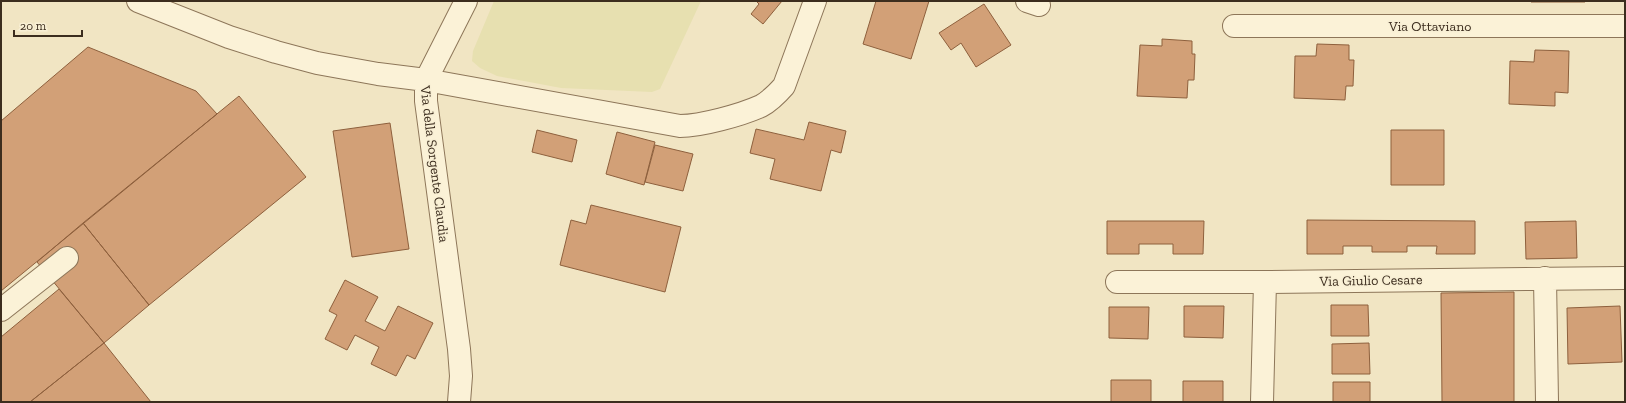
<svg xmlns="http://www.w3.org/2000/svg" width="1626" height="403" viewBox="0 0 1626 403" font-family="'Zilla Slab',serif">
<rect width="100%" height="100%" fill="#f1e5c3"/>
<!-- farmland -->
<path fill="#e7e0b0" d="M494,1H701L660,89L652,92L561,88L497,76L480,68L472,61L473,51Z"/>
<!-- building -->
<path fill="#d2a077" stroke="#8e603d" d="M756,1H782L763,24L751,14L759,4Z
M876,1H929L911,59L863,44Z
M1531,1H1585V2H1531Z
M984,4L1011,45L976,67L961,43L951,50L939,33Z
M1162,39L1192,41V54H1195L1194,80H1188L1187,98L1137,96L1140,45L1162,46Z
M1317,44L1349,45V60H1354L1353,86H1346L1345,100L1294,98L1295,56H1316Z
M88,47L196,91L217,114L1,291V121Z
M1535,50L1569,51L1568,93L1555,92V106L1509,104L1510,61L1534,62Z
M239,96L306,177L149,305L83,223Z
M809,122L846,131L841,153L831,150L821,191L770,179L775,159L750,153L756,129L804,140Z
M390,123L409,249L352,257L333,131Z
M537,130L577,140L572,162L532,152Z
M1391,130H1444V185H1391Z
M617,132L655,142L644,185L606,174Z
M655,145L693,154L683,191L645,182Z
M591,205L681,227L665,292L560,265L571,220L586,224Z
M1307,220L1475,221V254H1436L1437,246H1407V252H1372V246H1343V254H1307Z
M1107,221H1204L1203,254H1173V244H1139V254H1107Z
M1576,221L1577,258L1526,259L1525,222Z
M83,223L149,305L104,343L37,262Z
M345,280L378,297L365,321L385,331L398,306L433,323L415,359L407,355L396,376L371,364L379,347L355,335L347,350L325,339L337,315L329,311Z
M59,289L104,343L30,402H1V337Z
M1514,292V402H1442L1441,293Z
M1331,305H1368L1369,336H1331Z
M1184,306H1224L1223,338L1184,337Z
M1620,306L1622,362L1568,364L1567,308Z
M1109,307H1149L1148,339L1109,338Z
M104,343L151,402H30Z
M1369,343L1370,374H1332V344Z
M1111,380H1151V402H1111Z
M1183,381H1223V402H1183Z
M1333,382H1370V402H1333Z"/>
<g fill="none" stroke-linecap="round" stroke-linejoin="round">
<defs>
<path id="minor" d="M138,1L229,37L276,52L317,63L378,74L426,80L680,126C701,126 741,115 761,106C770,101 777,94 784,86L815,1
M1027,1L1039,5
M1234,26H1625
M1545,278L1547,402
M1117,282H1265L1625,278
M1,310L67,258
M459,402L461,376L459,349L426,101V80L466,1
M1262,402L1265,282"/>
</defs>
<!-- minor casing -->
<use href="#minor" stroke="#8d7659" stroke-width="24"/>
<!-- minor -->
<use href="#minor" stroke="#fbf2d7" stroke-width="22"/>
</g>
<g text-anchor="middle" stroke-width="3" stroke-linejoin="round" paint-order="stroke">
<!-- street labels -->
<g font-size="14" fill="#3c2d1e" stroke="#f8efd4">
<text x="1430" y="31">Via Ottaviano</text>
<text transform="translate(435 164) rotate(83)" y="5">Via della Sorgente Claudia</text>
<text transform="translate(1371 280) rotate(-1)" y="5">Via Giulio Cesare</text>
</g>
</g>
<!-- border -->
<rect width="1626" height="403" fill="none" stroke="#3c2d1e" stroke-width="4"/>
<!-- scale -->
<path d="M14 30v6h68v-6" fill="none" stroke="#3c2d1e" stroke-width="2"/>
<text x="20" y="30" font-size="12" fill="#3c2d1e" stroke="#f8efd4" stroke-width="3" paint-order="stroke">20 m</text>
</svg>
